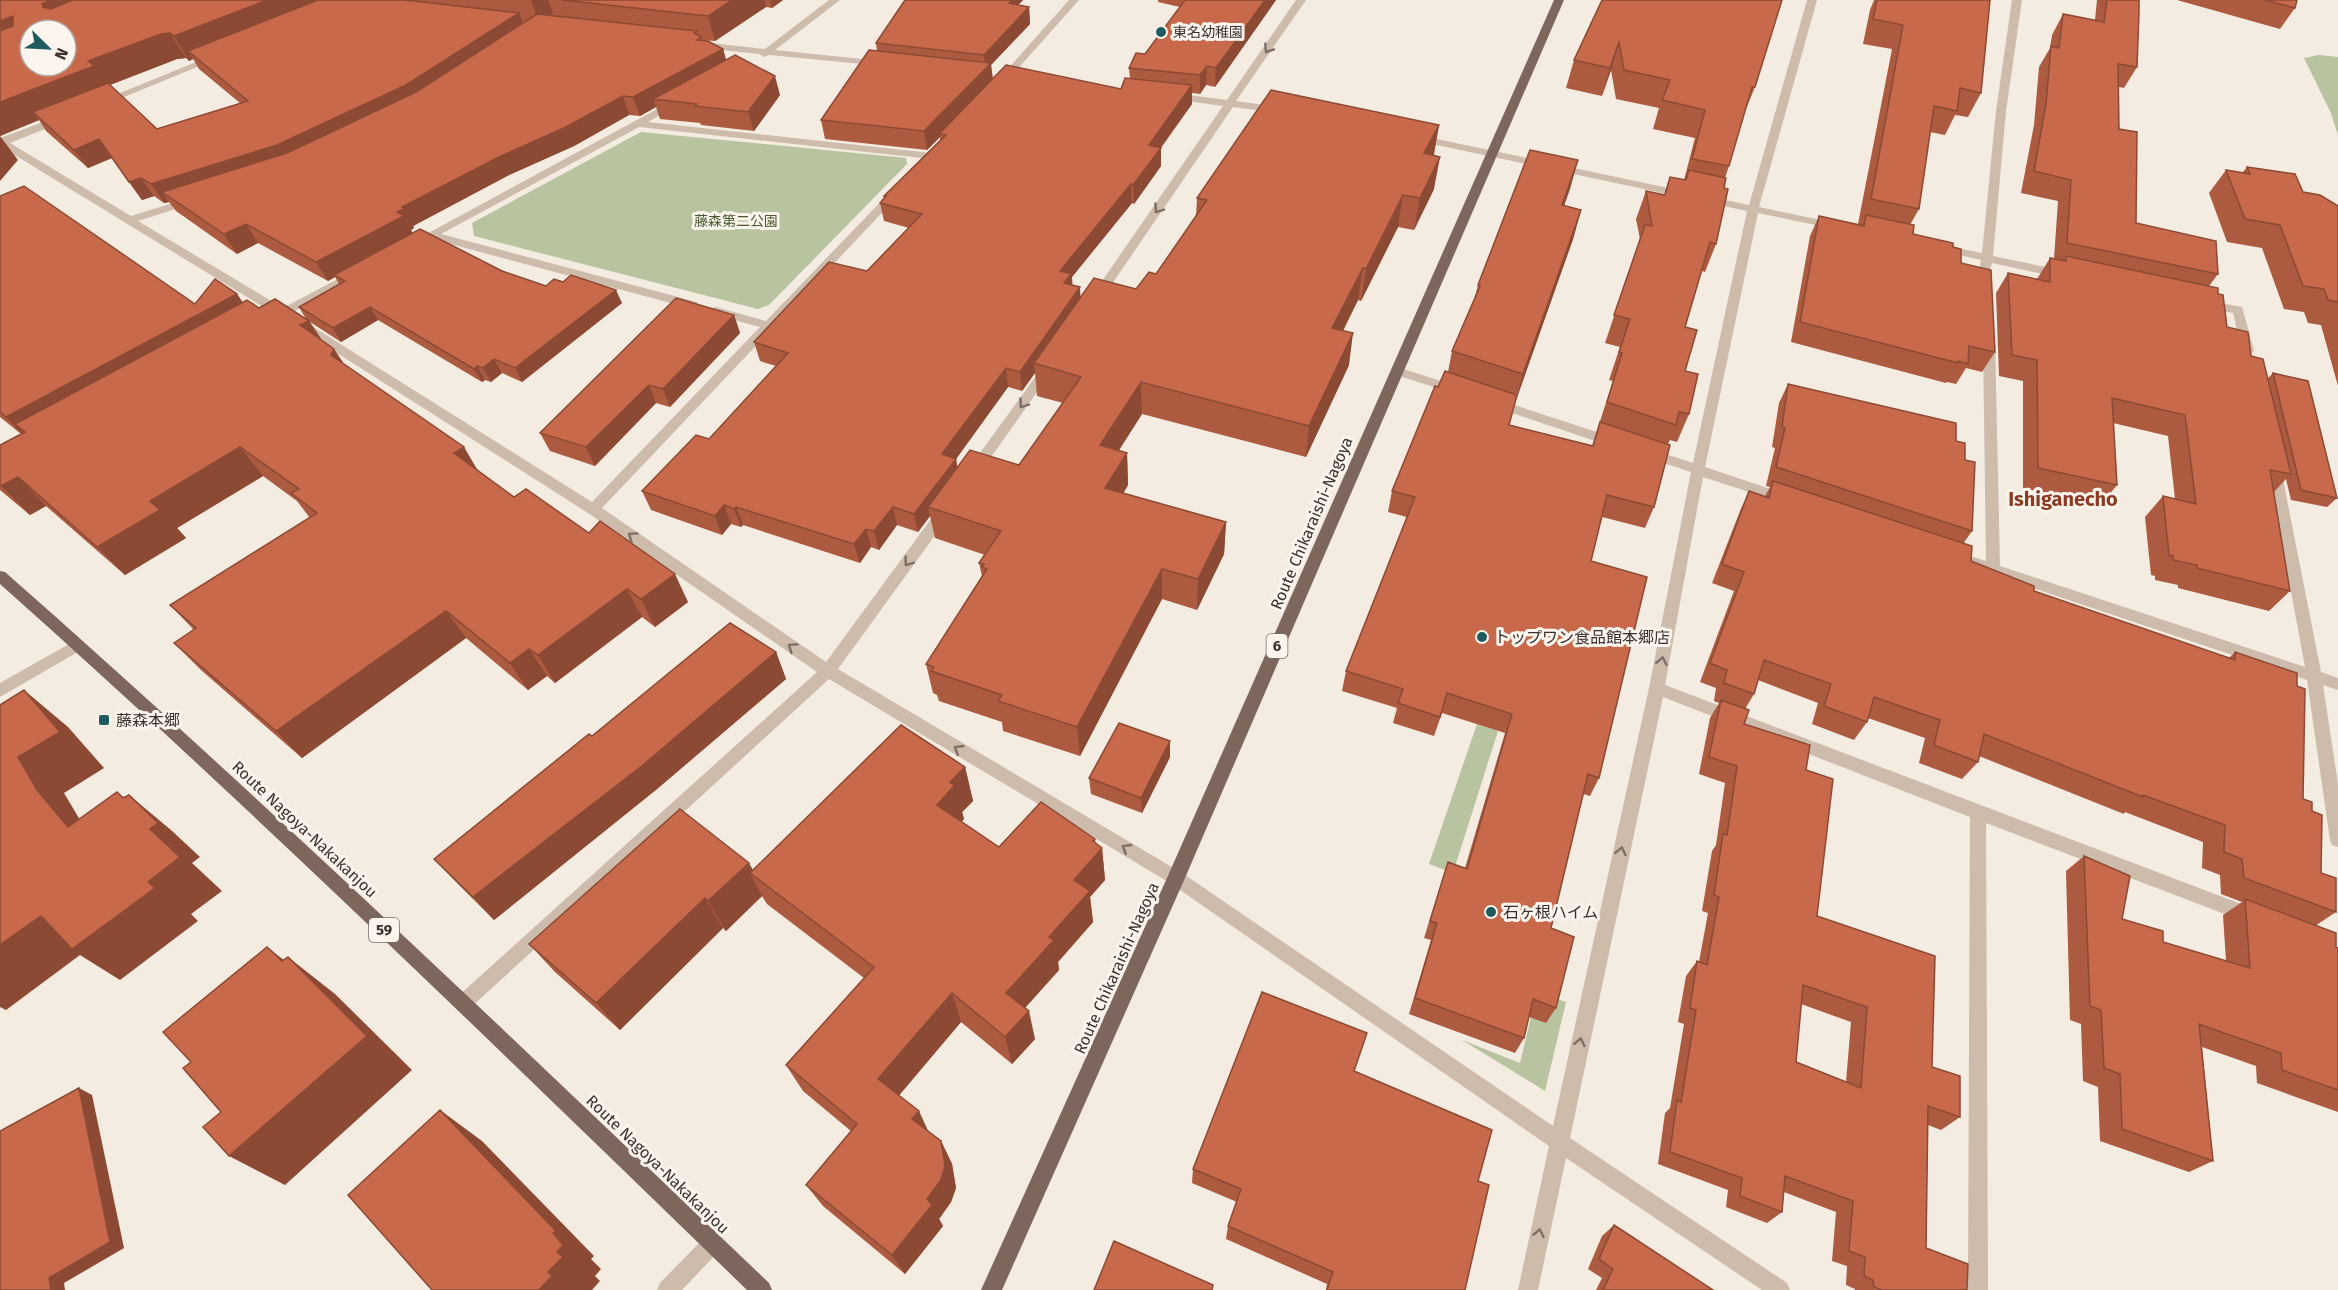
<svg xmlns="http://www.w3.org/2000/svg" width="2338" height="1290" viewBox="0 0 2338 1290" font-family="'Fira Sans','Noto Sans JP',sans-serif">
<rect width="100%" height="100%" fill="#f4ebe1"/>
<!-- green -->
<path fill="#b8c4a0" d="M2319,55L2338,57V135L2331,113L2304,58Z
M641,132L906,158L907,164L769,305L758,309L474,236L472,223Z
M1477,724L1498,731L1453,873L1429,864Z
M1537,992L1566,1002L1545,1091L1462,1040L1520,1063Z"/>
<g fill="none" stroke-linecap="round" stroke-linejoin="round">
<!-- minor -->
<path fill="#cdbbac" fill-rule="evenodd" d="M829,0H840L775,50L881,61L886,64L884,66L769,55L764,57L759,54L702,48L697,45L702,42L765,49Z
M1069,0H1079L1005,83H999V79Z
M1296,0H1306L1236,101L1280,107L1285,110L1280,113L1233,107L1101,300H1093V294L1223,106L1173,99L1168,96L1173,93L1227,100Z
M1807,0H1817L1759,207L1835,223L1841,226L1835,229L1758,213L1705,467L1791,496L1793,499L1786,504L1703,477L1665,685L2257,910L2260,916L2257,922L2251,924L1986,823L1988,1290H1968L1970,817L1663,697L1570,1138L1787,1283L1790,1290H1762L1566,1158L1538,1290H1518L1549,1146L1170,883L829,679L469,1009L463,1012L457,1009L454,1003L457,997L817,672L588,513L282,318L271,320L269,317L273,313L0,146V138L57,117H65V121L10,143L131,216L186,199H194V203L138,221L283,308L353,271H361V277L291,313L592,502L760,327L712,314V308L716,307L766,321L890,192H898V196L602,508L826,662L939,508H949L951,512L949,516L838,669L1182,873L1553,1126L1649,688L1691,472L1642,456L1640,453L1647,448L1693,463L1747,211L1418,141L1413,138L1418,135L1749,205Z
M2012,0H2022L2006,111L1993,256L2065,271V277L2061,278L1992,263L1990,270L1986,272L1980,268L1981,260L1937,250L1935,248L1941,245L1982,253L1996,111Z
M211,56L219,58L107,104L98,102Z
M670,102L679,104L648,122L931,153L936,156L931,159L639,127L441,234L697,302V308L693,309L432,239L416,246L410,243Z
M2205,300L2242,307L2254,350L2252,353H2244L2242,350L2233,313L2201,307V301Z
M1989,336L1995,340L2000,566L2305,667L2268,467L2275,462L2280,464L2321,672L2338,678V690L2323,685L2338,784V847L2332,845L2330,840L2307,680L1949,560L1947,556L1954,551L1986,561L1983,340Z
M1048,364L1054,368L979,474H969L967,471L969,468L1044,365Z
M1397,367L1463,388L1465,391L1459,395L1393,374L1391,371Z
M1496,399L1618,439L1620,442L1613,447L1491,406L1490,403L1491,400Z
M78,639L83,641L86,645L83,649L0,697V683Z
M712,1234L719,1237L722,1244L719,1251L682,1290H657L660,1283L705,1237Z"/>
<!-- major -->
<path fill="#7d675c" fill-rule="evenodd" d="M1554,0H1564L1185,878L1002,1290H981L1167,878Z
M0,571L5,572C266,802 518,1043 769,1283L772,1290H747C501,1052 256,812 0,584Z"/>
</g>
<!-- wall -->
<path fill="#ac5a40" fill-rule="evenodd" d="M0,0H783L772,8L766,7L715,41L701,40L723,49L726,59L780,95L754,131L701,125L700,123L660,119L656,107L640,116L629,115L574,146L509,175L413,226L414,228L411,230L413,233L502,271L546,286L622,303L522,382L502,373L491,382L485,380L482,382L378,320L341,342L310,322L322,340L334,349L344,364L479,471L514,497L688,602L655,627L642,617L555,683L547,676L528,690L466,638L302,758L201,670L174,643L194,630L170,605L310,518L297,501L263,476L177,528L186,538L125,575L46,506L30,515L0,490V445L21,434L0,417V196L195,304L237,294L242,302L259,308L306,319L299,307L339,284L335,277L328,281L258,243L237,254L176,211L169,202L164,203L154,196L142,200L112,158L88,168L46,131L39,120L0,136ZM186,58L189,61L193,59L199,69L240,103L157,129L110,85L177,59Z
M1023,0L1018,5L1029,7L1030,24L991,65L993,79L1121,89L1130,79L1129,68L1145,54L1180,7L1158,2V0H1276L1215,87L1206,85L1200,94L1192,93V104L1161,148V166L1134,204L1132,203L1072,277V285L1081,297L1136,289L1156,274L1196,216L1197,198L1439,125L1434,155V189L1414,230L1398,227L1361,301L1358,300L1343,331L1349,365L1306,457L1142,414L1118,451L1127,453L1128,485L1123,494L1226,522L1224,554L1197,610L1162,599L1080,756L1003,731L1002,722L939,701L937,695L933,693L926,664L982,576L979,563L985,555L935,538L930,516L918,532L897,525L879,550L871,547L860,563L743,525L741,527L731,524L722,535L651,510L642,491L709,439L776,366L760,361L754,342L867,271L909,228L884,221L880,203L885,198L884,196L940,140V137L927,150L825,139L821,120L877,51L876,43ZM1035,373L1037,396L1063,403L1019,465L957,467L956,459L1008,387L1022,391Z
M1602,0L1755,87L1743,116L1729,166L1725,178L1716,244L1705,272L1702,271L1685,327V371L1689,414L1677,442L1670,440L1668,444L1654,507L1645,528L1602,517L1591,561L1599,778L1590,796L1583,794L1551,928L1556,1008L1546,1023L1529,1017L1524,1038L1515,1053L1409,1014L1431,940L1424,938L1442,880L1448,862L1465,868L1505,733L1442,713L1434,736L1393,723L1397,708L1342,691L1346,671L1407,517L1388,512L1392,491L1438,387L1448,372L1452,351L1475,297L1478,285L1578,160L1564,206L1581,210L1573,239L1515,403L1509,425L1592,446L1613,381L1609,380L1620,347L1605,343L1640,239L1636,219L1646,191L1664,195L1670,177L1684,180L1695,138L1653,129L1659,108L1616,99L1611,70L1602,96L1566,88L1574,60Z
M1874,0H1990L1981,93L1968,117L1955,115L1945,135L1930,132L1919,209L1910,225L1913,234L1953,247L1961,263L1995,352L1982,372L1966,368L1956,384L1947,382L1946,383L1791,342L1810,236L1819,216L1858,224L1892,49L1863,44L1870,10Z
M2097,0H2139L2137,67L2124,88L2119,87V129L2136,223L2218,274L2209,286L2218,294L2227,327L2268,378L2273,373L2337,498L2327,507L2291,500L2286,479L2274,492L2290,591L2269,611L2178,588V585L2155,580V576L2151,575L2145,517L2163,496L2175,499L2168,436L2113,423L2117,485L2101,505L2023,488V381L1999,376L1996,293L2008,273L2037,279L2050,258L2054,259L2058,201L2021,193L2034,125L2039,67L2050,48L2052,35L2063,14L2095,20Z
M2177,0H2297L2295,8L2280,29Z
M2247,167L2303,192L2338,206V386L2321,325L2308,323L2304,312L2284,309L2262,248L2227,242L2209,193L2226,170L2242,173Z
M734,315L740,333L670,407L656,403L595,466L550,451L540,433Z
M1788,384L1956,441L1965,460L1972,531L1963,544L1971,561L2034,591L2229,658L2235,652L2297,686L2303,799L2312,811L2321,873L2336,912L2315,926L2336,947L2338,948V1112L2257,1083L2256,1066L2202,1047L2213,1161L2189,1172L2100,1141L2098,1087L2083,1081L2081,1024L2070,1020L2066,871L2084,856L2122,919L2163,942L2226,961L2223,915L2242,902L2221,894L2220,875L2202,868L2203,842L2125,812L2124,814L1979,756L1978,762L1962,779L1919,763L1925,738L1868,718L1867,722L1854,740L1812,724L1818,703L1758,680L1754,694L1745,709L1744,724L1806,770L1817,916L1932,1067L1960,1117L1941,1130L1928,1125L1926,1248L1967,1290H1855V1289L1846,1285L1847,1266L1832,1261L1836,1212L1784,1192L1782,1212L1767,1223L1726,1207L1728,1190L1658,1164L1665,1113L1670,1108L1684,1024L1678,1022L1686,976L1697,961L1699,962L1708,913L1702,911L1712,851L1716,845L1725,783L1699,774L1710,718L1719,703L1714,701L1716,688L1700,682L1734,591L1712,583L1740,511L1749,491L1765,496L1770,487L1766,486L1775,448L1772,447L1779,403ZM1801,1004L1851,1022L1846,1082L1796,1062Z
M776,652L786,679L657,789L494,920L456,882L434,859L592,736Z
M1170,741V757L1142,813L1091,794L1089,778Z
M965,767L973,801L962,812L964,819L961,822L999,847L1095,843L1102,848L1105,880L1090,897L1093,922L1058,962L1059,970L1025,1008L1035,1039L1012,1064L961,1022L899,1095L928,1131L941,1141L952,1164L956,1188L951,1202L939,1219L943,1226L905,1274L823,1206L806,1185L851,1131L803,1091L786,1065L864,978L767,904L762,896L726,931L723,928L620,1030L555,972L529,944L753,870Z
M1354,1071L1478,1181L1465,1290H1326L1327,1284L1226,1239L1228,1226L1237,1202L1192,1183L1193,1169Z
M1614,1225L1713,1290H1596L1602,1278L1588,1269L1602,1236Z"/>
<!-- shaded-wall -->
<path fill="#8c4a34" d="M51,0H122L59,29L42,4Z
M267,0H325L188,51L193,59L189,61L174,36Z
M531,0H548L553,13L539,22Z
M732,0H765L766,7L715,41L708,16Z
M770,0H783L772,8Z
M1012,0H1023L1018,5L1009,3Z
M1265,0H1276L1215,87L1216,68Z
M1029,7L1030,24L991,65L993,82L939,134L940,137L927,150L924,131L986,69L984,55Z
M519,13L526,31L288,164L162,192L169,202L164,203L151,184Z
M13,16L30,39L0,53V21Z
M170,33L186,58L177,59L107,86L33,112L39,120L0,136V102L88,61L161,34Z
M1619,42L1611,70L1602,96L1610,68Z
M723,49L728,68L653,99L656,107L640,116L633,97Z
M1207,66L1206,85L1200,94V75Z
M775,76L780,95L754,131L748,112Z
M1192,85V104L1152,159L1161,148V166L1134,204L1133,185L1149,145Z
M623,96L629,115L574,146L509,175L413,226L414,228L411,230L414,236L334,275L335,277L328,281L316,262L397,212L402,207L501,156Z
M1439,125L1433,156L1424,153Z
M0,136L18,160L0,181Z
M99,139L112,158L88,168L74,150Z
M1440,157L1434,189L1414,230L1420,198Z
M1578,160L1570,189L1554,234L1562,205Z
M141,178L154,196L142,200L129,182Z
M1131,184L1132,203L1072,277L1073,293L1066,302L1060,271Z
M1403,195L1398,227L1361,301L1366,269Z
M1581,210L1573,239L1515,403L1523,374Z
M246,224L258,243L237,254L224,234Z
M1363,268L1358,300L1328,360L1332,328Z
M1080,287L1081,306L1034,363L1035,373L1022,391L1020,372Z
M616,290L622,303L522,382L515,368Z
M237,294L255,320L25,432L15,424L33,442L31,443L6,417Z
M370,307L378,320L341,342L333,328Z
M734,315L740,333L670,407L663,389Z
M309,321L328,350L300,325Z
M1353,333L1349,365L1306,457L1309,426Z
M334,349L353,378L331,355Z
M494,359L502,373L491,382L483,368Z
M477,366L485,380L482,382L474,369Z
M1006,368L1008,387L956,459L959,477L928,507L930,516L918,532L914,514L942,454Z
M1141,382L1142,414L1102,477L1100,445Z
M649,385L656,403L595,466L586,447Z
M240,447L263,476L177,528L186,538L125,575L97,547L150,501Z
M464,447L481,476L454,453Z
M1127,453L1128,485L1106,520L1105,488Z
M18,477L46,506L30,515L1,486Z
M724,505L731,524L722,535L715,516Z
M736,507L743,525L741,527L734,509Z
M893,507L897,525L879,550L874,531Z
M1226,522L1224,554L1197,610L1198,579Z
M866,529L871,547L860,563L854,544Z
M1162,569V599L1080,756L1077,727Z
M675,574L688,602L655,627L641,599Z
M627,589L642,617L555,683L538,655Z
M446,611L466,638L302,758L276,731Z
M529,649L547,676L528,690L510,663Z
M776,652L786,679L657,789L494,920L473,897Z
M24,690L68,727L104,768L64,793L83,825L68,827L37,790L18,757Z
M1170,741V757L1142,813L1141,798Z
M965,767L973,801L962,812L964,819L946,838L937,805L950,782Z
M117,792L157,824L129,795L171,830L200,857L192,863L222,891L191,914L198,921L120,980L80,955L6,1010L0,1007V945L41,916L148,882L150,829Z
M1095,839L1097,854L1102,848L1105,880L1090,897L1093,922L1058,962L1059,970L1013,1021L1006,993L1049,937L1074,880L1093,841Z
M749,863L758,879L750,873L762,896L726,931L708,901Z
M705,898L723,928L620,1030L596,1003Z
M267,947L316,985L288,957L335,994L412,1070L285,1185L229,1156L282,961Z
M952,993L961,1022L891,1105L878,1079Z
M1029,1011L1035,1039L1012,1064L1005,1037Z
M79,1088L92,1095L124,1248L64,1283L65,1290H51L49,1278Z
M440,1110L482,1141L594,1256L591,1259L601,1269L595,1276L600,1281L592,1290H539L548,1272Z
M919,1111L930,1135L912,1119Z
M941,1141L952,1164L956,1188L951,1202L939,1219L943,1226L905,1274L892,1255L927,1199Z"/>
<!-- building -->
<path fill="#c8694b" stroke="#8c4a34" stroke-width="1.5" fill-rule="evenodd" d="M0,0H51L42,4L43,7L51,9L73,0H267L174,36L170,33L161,34L88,61L94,66L0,102V31L13,26V16L0,21ZM30,30H66V66H30Z
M318,0H405L519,13L406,85L277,145L151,184L141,178L129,182L99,139L74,150L33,112L108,83L157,129L248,101L188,51Z
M562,0H732L708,16Z
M905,0H1013L1009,3L1029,7L984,55L876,43Z
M1185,0H1265L1216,68L1207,66L1200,75L1129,68L1136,53L1145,54Z
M1602,0H1782L1755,87H1752L1729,166L1692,159L1705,110L1662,100L1670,80L1624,70L1619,42L1610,68L1574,60Z
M1877,0H1990L1981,93L1960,88L1957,111L1934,106L1919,209L1871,199L1903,25L1873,19Z
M2107,0H2139V12L2137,67L2118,64L2119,129L2137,132L2136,223L2216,241L2218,274L2067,243L2071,180L2034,171L2046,104L2051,46L2059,48L2063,14L2104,22Z
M2265,0H2297L2295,8Z
M537,14L697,31L694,33L701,37L697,40L708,41L723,49L633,97L623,96L566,127L501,156L402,207L404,209L397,212L404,216L316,262L246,224L224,234L162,192L287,153L416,92Z
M869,50L991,63L924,131L821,120Z
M735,55L775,76L748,112L695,106L697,104L653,99Z
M1006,65L1121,89L1125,78L1192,85L1149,145L1161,148L1133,185L1131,184L1060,271L1071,274L1064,283L1080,287L1020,372L1006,368L942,454L956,459L914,514L893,507L874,531L866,529L854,544L736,507L734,509L724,505L715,516L642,491L696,435L709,439L788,353L754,342L829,262L867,271L922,214L880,203L886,196H884L946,135L939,134Z
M1271,90L1439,125L1424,153L1440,157L1420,198L1403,195L1366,269L1363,268L1332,328L1353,333L1309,426L1141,382L1100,445L1127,453L1105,488L1226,522L1198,579L1162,569L1077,727L998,701L1002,695L931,671L934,667L926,664L987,569L982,567L984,564L979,563L1001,531L928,507L970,450L1019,465L1081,377L1034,363L1094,278L1136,289L1149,272L1156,274L1207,200L1197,198Z
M1530,150L1578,160L1562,205L1581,210L1523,374L1452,351L1480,286L1478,285Z
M2247,167L2295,174L2303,192L2320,195L2338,206V302L2328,300L2324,289L2303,286L2280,225L2245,219L2226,170L2250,174Z
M1689,170L1726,178L1724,188L1728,189L1716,244L1710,242L1685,327L1697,330L1685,371L1698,374L1689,414L1679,412L1676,425L1607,402L1622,353L1619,352L1630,319L1614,315L1645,225L1652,226L1646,191L1665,195L1670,177L1686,180Z
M24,186L195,304L215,279L237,294L6,417L0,412V196Z
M1866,215L1914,225L1913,234L1953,243V247L1961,249V263L1991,270L1995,352L1969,346L1968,364L1958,361V363L1800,322L1819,216L1864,226Z
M420,229L502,271L546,286L554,279L563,282L571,275L616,290L515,368L494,359L483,368L477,366L474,369L370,307L333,328L299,307L345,281L334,275Z
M2066,256L2218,288V294L2223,295L2227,327L2248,332L2251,356L2263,359L2291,474L2270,470L2290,591L2197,568V565L2173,560V556L2169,555L2163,496L2196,504L2185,415L2112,398L2117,485L2038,468L2037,360L2012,355L2008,273L2050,282V258L2066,261Z
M676,298L734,315L663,389L649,385L586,447L540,433Z
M275,299L309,321L300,325L334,349L331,355L464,447L454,453L514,497L526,489L589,533L600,521L675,574L641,599L627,589L538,655L529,649L510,663L446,611L276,731L174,643L196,628L170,605L317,513L291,493L299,489L240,447L150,501L160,510L97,547L18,477L1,486L0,485V445L25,432L15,424L247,300L259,308Z
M1445,371L1517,395L1509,425L1593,446L1600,422L1670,445L1654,507L1607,495L1591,561L1647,577L1599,778L1588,774L1551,928L1574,937L1556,1008L1533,999L1524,1038L1415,998L1437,923L1430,921L1448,862L1467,869L1512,714L1447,693L1440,717L1398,703L1403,689L1346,671L1415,497L1392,491L1435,386L1438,387Z
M2273,373L2308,381L2337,498L2301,490Z
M1788,384L1956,423V441L1965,443V460L1975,462L1972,531L1776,467L1785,428L1782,427Z
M1773,481L1972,546L1971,561L2034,586V591L2235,660V652L2297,673V686L2305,689L2303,799L2312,802V811L2322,815L2321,873L2336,878V912L2244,878L2242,859L2224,852L2225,825L2143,795V797L1984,734L1978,762L1934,745L1940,720L1874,697L1867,722L1824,706L1831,684L1764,660L1754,694L1724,683L1727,670L1710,663L1744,572L1722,564L1749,491L1769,498Z
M730,623L776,652L643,765L473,897L434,859L589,734L592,736Z
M24,690L60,732L18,757L37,790L68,827L117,792L123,798L129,795L158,823L150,829L180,857L148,882L155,888L72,949L41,916L0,945V705Z
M1721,700L1749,710L1744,724L1810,745L1806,770L1833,779L1817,916L1935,956L1932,1067L1960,1076V1117L1928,1106L1926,1248L1968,1264L1967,1290H1882L1874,1287L1873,1280L1864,1276L1865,1257L1849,1251L1853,1201L1785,1176L1782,1212L1740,1196L1742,1178L1670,1152L1677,1100L1681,1102L1696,1010L1690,1008L1697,961L1707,965L1719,897L1714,895L1723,834L1727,835L1737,766L1709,757ZM1803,985L1867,1007L1861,1088L1796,1062Z
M1119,723L1170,741L1141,798L1089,778Z
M901,725L965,767L950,782L955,785L937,805L999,847L1041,802L1095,839L1093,841L1102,848L1074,880L1090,891L1049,937L1054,940L1006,993L1029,1011L1005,1037L952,993L878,1079L919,1111L912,1119L941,1141L945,1166L941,1180L927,1199L932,1205L892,1255L806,1185L857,1124L786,1065L874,967L750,873Z
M680,809L749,863L708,901L705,898L596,1003L529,944Z
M2084,856L2130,876L2122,919L2163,931V942L2250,968L2245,899L2336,933V947L2338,948V1090L2282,1070L2281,1053L2199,1024L2213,1161L2122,1129L2120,1074L2104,1068L2101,1010L2090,1006Z
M267,947L282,961L288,957L367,1036L229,1156L203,1127L221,1112L183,1068L191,1062L163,1032Z
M1262,992L1367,1033L1354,1071L1492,1130L1478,1181L1489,1185L1465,1290H1327L1333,1272L1228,1226L1241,1189L1193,1169Z
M79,1088L110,1242L49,1278L51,1290H0V1131Z
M440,1110L556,1231L553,1233L563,1245L557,1252L563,1257L548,1272L552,1276L539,1290H432L348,1195Z
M1614,1225L1713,1290H1603L1613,1269L1599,1259Z
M1114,1241L1213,1285L1212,1290H1094Z"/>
<!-- one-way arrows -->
<defs><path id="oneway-chevron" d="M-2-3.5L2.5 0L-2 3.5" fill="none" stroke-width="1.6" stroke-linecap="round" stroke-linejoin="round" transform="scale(1.5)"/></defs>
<g stroke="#7d6f65">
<use href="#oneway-chevron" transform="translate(1268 49) rotate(124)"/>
<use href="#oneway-chevron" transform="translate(1158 209) rotate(125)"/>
<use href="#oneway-chevron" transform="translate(1023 404) rotate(126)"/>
<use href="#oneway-chevron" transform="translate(632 536) rotate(-145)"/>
<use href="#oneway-chevron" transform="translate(908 562) rotate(126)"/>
<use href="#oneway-chevron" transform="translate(792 647) rotate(-145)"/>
<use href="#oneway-chevron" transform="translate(1662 661) rotate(-79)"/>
<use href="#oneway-chevron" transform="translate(958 749) rotate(-149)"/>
<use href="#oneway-chevron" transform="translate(1126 848) rotate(-149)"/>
<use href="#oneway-chevron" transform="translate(1621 851) rotate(-78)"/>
<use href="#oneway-chevron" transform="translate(1580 1042) rotate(-78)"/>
<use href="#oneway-chevron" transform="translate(1539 1233) rotate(-78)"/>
</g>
<!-- markers -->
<g fill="#1f5a5e" stroke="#fbf5ee" stroke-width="2">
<circle cx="1161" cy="32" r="6"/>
<circle cx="1482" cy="637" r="6"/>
<rect x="98" y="714" width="12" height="12" rx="3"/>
<circle cx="1491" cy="912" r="6"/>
</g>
<g text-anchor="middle" stroke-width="6" stroke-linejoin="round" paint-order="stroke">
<!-- far-poi labels -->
<g font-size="14" fill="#3b302b" stroke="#fbf5ee" text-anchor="start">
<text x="1173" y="37">東名幼稚園</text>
</g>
<!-- far-park labels -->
<g font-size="14" fill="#4a5a2e" stroke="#fbf5ee">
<text x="736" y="226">藤森第二公園</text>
</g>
<!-- shield labels -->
<g fill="#fbf5ee" stroke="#756b66" stroke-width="1.5">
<rect x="1266.5" y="634" width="21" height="24" rx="4.5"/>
<rect x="369" y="918" width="30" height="24" rx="4.5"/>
</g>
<g font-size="15" font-weight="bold" fill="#3b302b">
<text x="1277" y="651">6</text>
<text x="384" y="935">59</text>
</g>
<!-- street labels -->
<g font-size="16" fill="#3b302b" stroke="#fbf5ee">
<text transform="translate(1311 523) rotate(-67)" y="6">Route Chikaraishi-Nagoya</text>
<text transform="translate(305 829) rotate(43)" y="6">Route Nagoya-Nakakanjou</text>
<text transform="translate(1116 968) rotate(-66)" y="6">Route Chikaraishi-Nagoya</text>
<text transform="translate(658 1164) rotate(44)" y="6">Route Nagoya-Nakakanjou</text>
</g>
<!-- poi labels -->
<g font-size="16" fill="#3b302b" stroke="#fbf5ee" text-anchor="start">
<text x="1494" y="643">トップワン食品館本郷店</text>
<text x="116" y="726">藤森本郷</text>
<text x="1503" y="918">石ヶ根ハイム</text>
</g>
<!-- quarter labels -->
<g font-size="20" font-weight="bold" fill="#8c3b22" stroke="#fbf5ee">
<text x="2063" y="506">Ishiganecho</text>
</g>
</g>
<!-- north arrow -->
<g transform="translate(48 48) rotate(114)"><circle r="28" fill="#fbf5ee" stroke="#aea6a0" stroke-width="1.5"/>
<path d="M0-4.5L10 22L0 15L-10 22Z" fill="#1f5a5e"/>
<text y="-9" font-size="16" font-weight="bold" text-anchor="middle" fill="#3b302b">N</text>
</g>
</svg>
